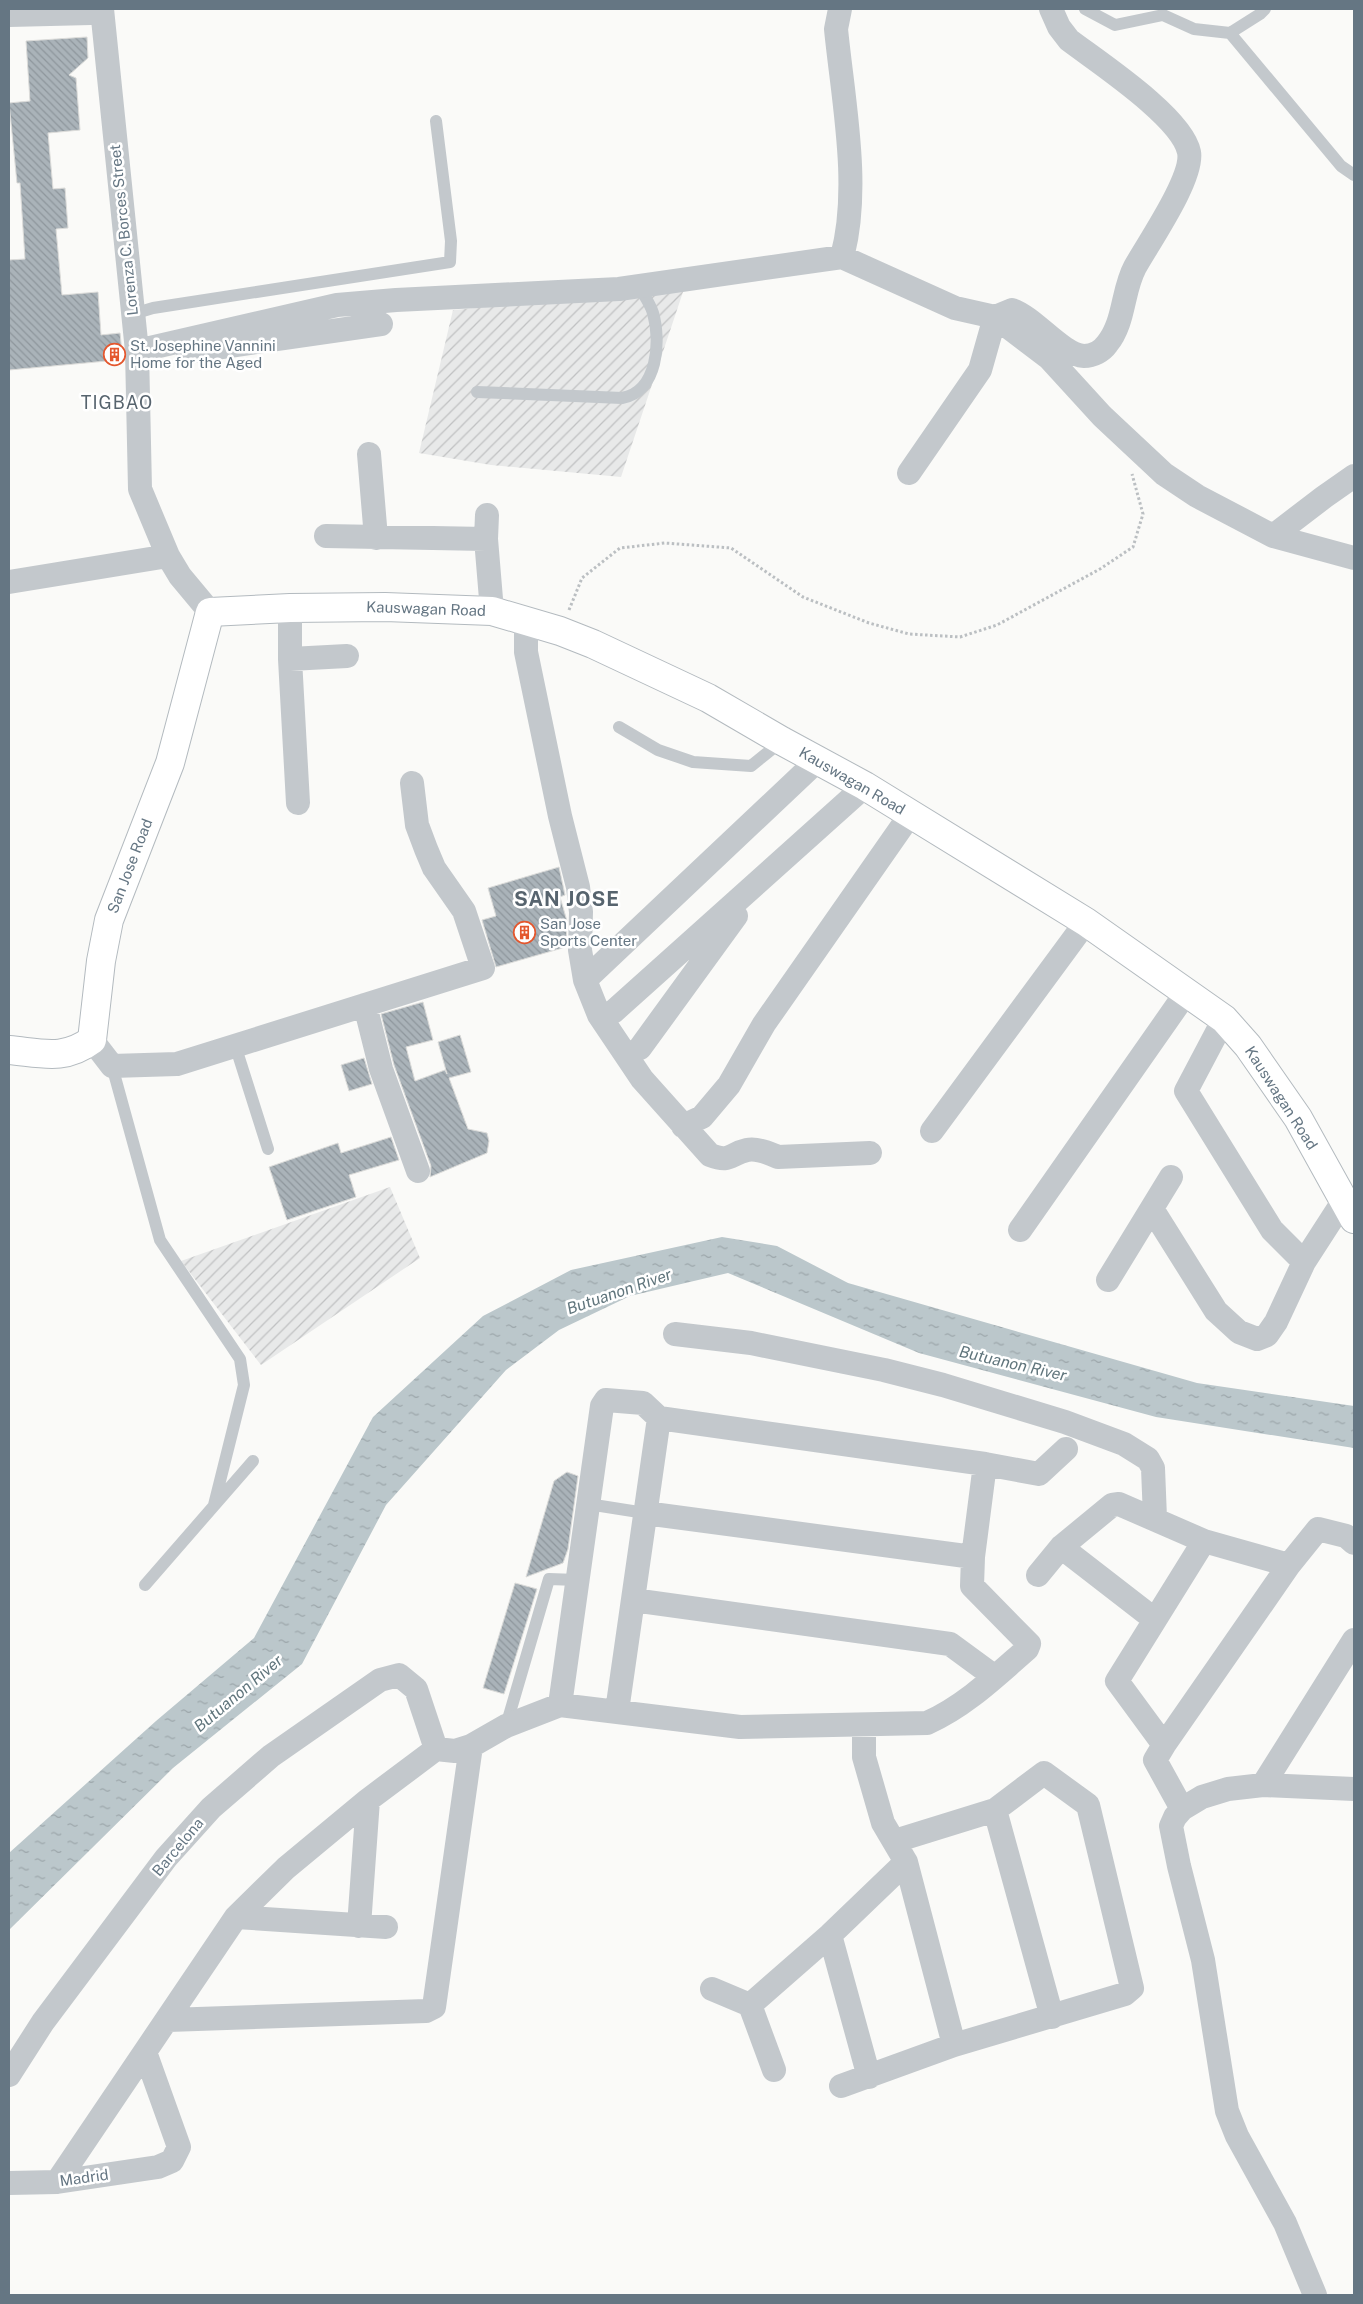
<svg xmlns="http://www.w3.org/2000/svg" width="1363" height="2304" viewBox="0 0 1363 2304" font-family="'Public Sans',sans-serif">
<defs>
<pattern id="industrial-furrows" width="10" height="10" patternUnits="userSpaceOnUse" patternTransform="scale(1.25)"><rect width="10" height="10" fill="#e8e9e9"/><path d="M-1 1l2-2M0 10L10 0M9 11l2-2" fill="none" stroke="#c0c1c2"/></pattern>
<pattern id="water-ripples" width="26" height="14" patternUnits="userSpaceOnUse" patternTransform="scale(1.25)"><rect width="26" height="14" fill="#bbc7cb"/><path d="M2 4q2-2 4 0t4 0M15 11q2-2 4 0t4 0" fill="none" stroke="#9ca6aa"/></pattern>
<pattern id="building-back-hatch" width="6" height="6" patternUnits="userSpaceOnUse" patternTransform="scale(1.25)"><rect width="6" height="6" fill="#aab3b9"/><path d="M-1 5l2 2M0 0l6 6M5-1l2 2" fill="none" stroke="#8e969c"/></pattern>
</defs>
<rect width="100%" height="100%" fill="#fafaf8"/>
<!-- industrial -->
<path fill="url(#industrial-furrows)" d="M684,289L621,477L491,465L419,453L453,310Z
M390,1187L420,1258L261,1365L181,1261Z"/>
<!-- water -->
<path fill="url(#water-ripples)" d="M722,1237L777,1246L848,1283L1197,1383L1354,1406V1448L1156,1417L919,1353L728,1273L630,1296L559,1330L506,1370L386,1505L302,1664L173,1768L9,1930V1853L156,1721L254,1638L373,1417L483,1316L571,1270Z"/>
<!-- building -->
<path fill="url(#building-back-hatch)" stroke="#dcdcda" d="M87,37L88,58L69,75L76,78L80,130L48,133L53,189L65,188L68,228L56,229L62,295L98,292L101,335L120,333L123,362L107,363V361L9,370V260L25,259L20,183H17L9,103L30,101L26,41Z
M559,867L565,895L560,897L567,921L566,947L496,967L482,920L496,916L488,888Z
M423,1002L433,1040L406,1047L415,1081L445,1070L447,1074L438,1042L460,1035L471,1072L449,1078L468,1129L487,1133L489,1141L487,1153L430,1177L431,1166L394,1065L381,1014Z
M364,1058L372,1084L349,1091L341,1065Z
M391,1137L399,1160L349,1175L356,1197L287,1220L269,1167L338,1143L341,1153Z
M567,1472L578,1476L568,1549L563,1563L526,1577L554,1481Z
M515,1583L537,1589L504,1694L483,1688Z"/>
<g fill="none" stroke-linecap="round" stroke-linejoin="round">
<defs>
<path id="secondary" d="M9,1050C42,1053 64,1061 92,1040L101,961L109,920L170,763L210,612L290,608L385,607L492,611L560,631L593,644L708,698L782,741L865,786L1086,922L1224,1019L1248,1046L1298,1118L1354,1219"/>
</defs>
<!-- secondary casing -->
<use href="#secondary" stroke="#b3babf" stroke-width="30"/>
<!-- path -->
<path stroke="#bbbfc2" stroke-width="3" stroke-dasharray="2.5 2.5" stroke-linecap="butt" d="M569,610L582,578L620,548L665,543L731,548L803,597L869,623L909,634L960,637L997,625L1100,569L1133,547L1143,514L1132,474"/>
<!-- lane -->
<path stroke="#c3c8cc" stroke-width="12" d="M1085,9L1115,25L1163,15L1194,29L1230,33L1260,14L1265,9
M1230,33L1341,166L1354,175
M133,314L153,308L450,262L451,241L436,121
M477,392L622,398C658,392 661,341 653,313C650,303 643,294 638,285
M619,727L658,750L693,762L751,766L782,741
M235,1045L268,1149
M112,1066L160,1240L240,1359L244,1385L214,1505
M588,1504L645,1513
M145,1585L253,1461
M506,1726L549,1579L577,1580"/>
<!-- street -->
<path stroke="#c3c8cc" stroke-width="24" d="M102,9L137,351L140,489L168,556L180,576L210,612
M840,9L836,29C843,100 861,188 842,257
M9,15L91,13
M995,317L1012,310C1035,318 1062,355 1084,356C1093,356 1102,351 1107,344C1125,322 1122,291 1135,267C1149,242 1194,177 1189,152C1182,117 1098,62 1069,40L1059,27L1051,9
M137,351L337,305L396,300L619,289L842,257L955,308L995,317L1049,358L1102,416L1164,474L1197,496L1273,536L1354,558
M188,352L381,324
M369,454L376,538
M909,473L980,370L995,317
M487,515L486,539L492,611
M326,536L486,539
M1273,536L1324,497L1354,476
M9,582L168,556
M290,608V659L298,803
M526,621V652L560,816L578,887L581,912L580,950L585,980L599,1015L642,1079L710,1155C731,1163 729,1154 747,1150C757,1148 769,1153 778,1157L870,1153
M290,659L347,656
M585,980L817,761
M365,1005L381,1069L418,1171
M613,1012L865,786
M1224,1019L1186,1091L1272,1230L1304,1262
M92,1040L112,1066L177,1064L483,968L464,911L434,868L426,849L417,825L412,783
M640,1048L736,916
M683,1126L702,1117L729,1085L764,1024L910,815
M932,1131L1086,922
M1152,1209L1216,1311L1239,1332L1257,1339L1267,1335L1276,1322L1304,1262L1344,1200
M1020,1230L1186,993
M1108,1280L1171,1177
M675,1334L751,1343L884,1370L943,1385L1065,1422L1124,1444L1148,1459L1153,1468L1155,1518
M645,1513L973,1557
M1061,1547L1154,1619
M1038,1575L1061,1547L1112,1505L1119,1504L1204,1541L1289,1565
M633,1600L950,1644L995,1677
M560,1705L602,1406L606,1400L643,1403L659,1418L985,1464L1039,1474L1066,1449
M617,1711L659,1418
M864,1725V1757L883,1823L906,1862L954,2045
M1164,1745L1117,1681L1204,1541
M1263,1785L1354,1640
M1182,1809L1155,1760L1164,1745L1289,1565L1318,1529L1346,1536L1354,1543
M995,1810L1052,2017
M236,1917L386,1927
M359,1926L368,1800
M830,1935L869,2077
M712,1989L750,2005L774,2070
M750,2005L830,1935L906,1862
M168,2020L426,2011L434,2007L471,1746
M9,2075L43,2022L166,1858L211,1808L271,1756L380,1680L399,1675L416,1689L436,1749
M841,2086L954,2045L1125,1994L1132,1988L1088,1805L1044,1773L995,1810L895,1841
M57,2182L236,1917L286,1868L368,1800L436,1749L455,1751L471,1746L506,1726L560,1705L740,1727L927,1723C965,1706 996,1676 1027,1649L1029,1644L972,1586L973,1557L985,1464
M9,2183L57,2182L158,2167L172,2161L179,2147L145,2052
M1315,2295L1285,2223L1237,2136L1227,2111L1203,1960L1179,1866L1171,1826L1175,1817L1182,1809L1202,1797L1228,1789L1263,1785L1354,1789"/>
<!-- secondary -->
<use href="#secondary" stroke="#fff" stroke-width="28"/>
</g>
<!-- icons -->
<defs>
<symbol id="building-ring" viewBox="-11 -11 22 22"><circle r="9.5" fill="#fff" stroke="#e4572e" stroke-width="1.5"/><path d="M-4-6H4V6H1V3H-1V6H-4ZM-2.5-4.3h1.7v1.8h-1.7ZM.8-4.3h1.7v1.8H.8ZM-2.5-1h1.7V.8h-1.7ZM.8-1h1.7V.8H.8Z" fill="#e4572e"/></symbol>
</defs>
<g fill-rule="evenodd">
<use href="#building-ring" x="102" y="342" width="25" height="25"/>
<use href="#building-ring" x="512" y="920" width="25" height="25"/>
</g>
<g text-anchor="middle" stroke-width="5" stroke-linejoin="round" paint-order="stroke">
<!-- street labels -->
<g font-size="15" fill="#657683" stroke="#fff">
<text transform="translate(124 230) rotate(-96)" y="5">Lorenza C. Borces Street</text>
<text transform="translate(426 609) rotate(2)" y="5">Kauswagan Road</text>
<text transform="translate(852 781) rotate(30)" y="5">Kauswagan Road</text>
<text transform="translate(130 866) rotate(-69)" y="5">San Jose Road</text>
<text transform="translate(1281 1098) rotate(57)" y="5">Kauswagan Road</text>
<text transform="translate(178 1847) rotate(-50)" y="5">Barcelona</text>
<text transform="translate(84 2178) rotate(-8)" y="5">Madrid</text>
</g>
<!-- poi labels -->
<g font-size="15" fill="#657683" stroke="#fff" text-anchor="start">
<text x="130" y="351">St. Josephine Vannini<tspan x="130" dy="17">Home for the Aged</tspan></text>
<text x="540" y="929">San Jose<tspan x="540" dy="17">Sports Center</tspan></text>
</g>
<!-- water labels -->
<g font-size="16" font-style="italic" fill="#60757c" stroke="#fff">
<text transform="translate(619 1291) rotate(-19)" y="6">Butuanon River</text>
<text transform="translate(1013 1363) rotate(13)" y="6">Butuanon River</text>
<text transform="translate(238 1693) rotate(-40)" y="6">Butuanon River</text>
</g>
<!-- quarter labels -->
<g font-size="18" letter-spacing="1" fill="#57646e" stroke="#fff">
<text x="117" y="409">TIGBAO</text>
</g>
<!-- district labels -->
<g font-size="20" font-weight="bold" letter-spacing="1" fill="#57646e" stroke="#fff">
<text x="567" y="906">SAN JOSE</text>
</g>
</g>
<!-- border -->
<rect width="1363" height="2304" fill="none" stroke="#657683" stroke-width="20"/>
</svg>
